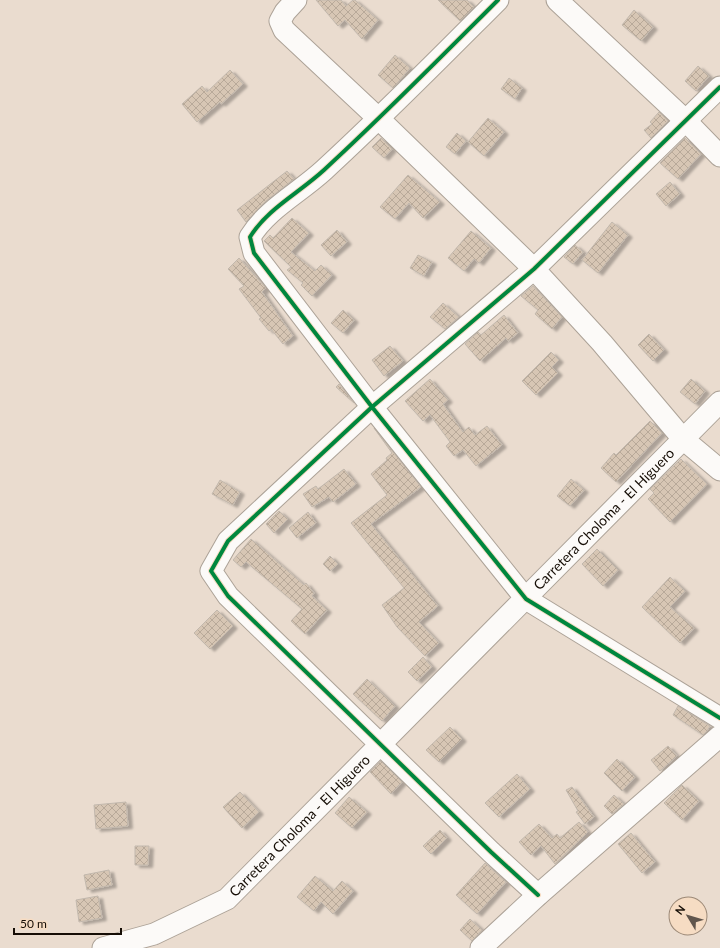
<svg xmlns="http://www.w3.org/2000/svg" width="720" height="948" viewBox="0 0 720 948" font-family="Lato,sans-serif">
<defs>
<pattern id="building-cross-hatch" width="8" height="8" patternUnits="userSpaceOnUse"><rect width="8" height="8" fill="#d7c6b4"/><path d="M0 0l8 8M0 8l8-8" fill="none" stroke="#b8a999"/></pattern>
<filter id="shadow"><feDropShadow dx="4.5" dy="2.5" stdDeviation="1" flood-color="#0004"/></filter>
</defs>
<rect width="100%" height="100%" fill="#eadccf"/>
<!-- building -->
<path fill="url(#building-cross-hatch)" stroke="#c2b8ad" filter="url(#shadow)" d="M316,0H341L346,6L353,0H355L378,20L362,39L345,20L338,26Z
M438,0H467L474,7L460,21Z
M634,10L653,27L641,41L622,25Z
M395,55L410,68L393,88L378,75Z
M698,66L709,76L696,91L685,81Z
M230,70L243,84L221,104L220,102L197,122L182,104L202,86L207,92Z
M509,78L522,88L515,99L501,89Z
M659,112L668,121L651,138L644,130L652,124L650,122Z
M488,118L504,132L484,156L468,142Z
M457,133L466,141L455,154L446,147Z
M381,138L392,149L384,158L372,147Z
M685,138L701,154L678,179L660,163Z
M287,171L294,179L266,201L246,222L237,210Z
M408,175L440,202L423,218L409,203L395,219L380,207Z
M670,182L680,194L666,206L656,194Z
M292,218L309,233L291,252L315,271L321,265L332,275L312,296L301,285L303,283L287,270L291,267L264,241L270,235L273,238Z
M612,222L628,235L598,273L582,260Z
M337,230L347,242L331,256L321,245Z
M471,231L491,248L479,263L474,259L464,271L448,258Z
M575,245L583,252L573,264L564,257Z
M418,255L432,262L424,276L410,268Z
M239,258L266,288L262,292L293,336L283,344L271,329L269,331L259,319L261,318L239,289L244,286L228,269Z
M533,286L562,317L552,329L535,314L538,310L521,296Z
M443,303L459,317L445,329L430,317Z
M343,310L354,320L343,333L331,323Z
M504,315L518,333L508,341L506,338L480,361L465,344L478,332L481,335Z
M649,334L664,350L653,361L638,345Z
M390,346L403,361L384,376L372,360Z
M551,352L559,360L552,367L558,373L536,395L522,381Z
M430,379L448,400L443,404L463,432L469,427L475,435L487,426L502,445L476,466L463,450L454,456L446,446L450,442L430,415L423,421L405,401Z
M691,379L705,391L695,404L680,392Z
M339,384L354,403L336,387Z
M650,421L662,433L616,482L601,468L614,453L616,455Z
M374,428L421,487L371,524L438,606L419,622L439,643L425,656L397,627L382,605L404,588L351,523L387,495L371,474L387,460L386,458L392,453Z
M681,459L707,484L670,522L648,499L654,493L650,489Z
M344,469L356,484L333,502L329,497L312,507L303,494L316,486L318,489Z
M571,479L584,490L570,506L557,496Z
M220,480L240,492L233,505L212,494Z
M279,511L288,519L274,533L266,524Z
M308,512L316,523L297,538L289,528Z
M251,539L304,585L306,583L314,593L312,596L327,610L305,634L291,621L302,609L246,562L241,567L233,560Z
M597,549L618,570L603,586L582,564Z
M330,556L338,564L330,571L323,564Z
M670,577L685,591L670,607L694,628L680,643L642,607Z
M217,610L233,626L210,649L194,633Z
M423,657L432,667L417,681L408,672Z
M367,679L395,706L382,721L353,694Z
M678,706L710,726L707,731L703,735L673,715Z
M450,727L462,739L439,762L426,750Z
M668,746L677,756L660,771L651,760Z
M617,759L635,777L622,791L604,773Z
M381,761L402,782L391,794L370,772Z
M517,774L530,789L499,817L485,803Z
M682,785L699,801L682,820L664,803Z
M572,787L594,817L585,824L576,812L578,811L566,790Z
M240,792L259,812L242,828L223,807Z
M614,795L624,804L612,814L604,806Z
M349,797L367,812L352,828L335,813Z
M126,802L128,826L96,829L94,805Z
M579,822L588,832L555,864L541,846L531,855L519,842L539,824L552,838L557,834L560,838Z
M440,830L447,838L431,854L423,846Z
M631,833L655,862L642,873L618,844Z
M135,846H149L148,865H135Z
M485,863L506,882L477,914L456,895Z
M109,870L112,885L87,890L84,875Z
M315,876L333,891L342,881L353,891L333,914L321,902L314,911L297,897Z
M98,896L102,918L79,922L76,900Z
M470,919L482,930L472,941L460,930Z"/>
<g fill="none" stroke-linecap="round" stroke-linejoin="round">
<defs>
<g id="minor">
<path d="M296,0L285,12L280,21L284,30L379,119L534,269L602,343L683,439L720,470"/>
<path d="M498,0C441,57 384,115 324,170C299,193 267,209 250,237L254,253L372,407L526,599L720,718"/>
<path d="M557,0L686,121L720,156"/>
<path d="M538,895L491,852L228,596L211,571L228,541L372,407L534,269L720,87"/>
<path id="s1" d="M103,948L154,934L227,899L720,402"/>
<path d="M481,948L538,895L720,736"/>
</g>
</defs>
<!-- minor casing -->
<use href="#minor" stroke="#aca297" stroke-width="23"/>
<!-- minor -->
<use href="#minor" stroke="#fcfaf8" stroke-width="21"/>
<defs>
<path id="cycleway" d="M498,0C441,57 384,115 324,170C299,193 267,209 250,237L254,253L372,407L526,599L720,718
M538,895L491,852L228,596L211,571L228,541L372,407L534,269L720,87"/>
</defs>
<!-- cycleway casing -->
<use href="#cycleway" stroke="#f6dcc3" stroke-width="6"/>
<!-- cycleway -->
<use href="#cycleway" stroke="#00873e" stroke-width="4"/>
</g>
<g text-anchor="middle" stroke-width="4" stroke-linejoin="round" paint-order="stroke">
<!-- street labels -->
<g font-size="14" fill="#150d05" stroke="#f6dcc3">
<text dy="5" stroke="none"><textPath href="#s1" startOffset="669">Carretera Choloma - El Higuero</textPath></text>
<text dy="5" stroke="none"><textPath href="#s1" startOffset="237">Carretera Choloma - El Higuero</textPath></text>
</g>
</g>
<!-- north arrow -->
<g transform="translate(688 916) rotate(308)"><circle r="19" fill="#f6dcc3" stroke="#9c8977"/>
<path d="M0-3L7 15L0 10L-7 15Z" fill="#60554c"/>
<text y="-6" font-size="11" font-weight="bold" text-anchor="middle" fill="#150d05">N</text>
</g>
<!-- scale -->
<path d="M14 928v6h107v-6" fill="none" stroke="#150d05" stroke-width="2"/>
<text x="20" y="928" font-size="12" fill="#150d05" stroke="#f6dcc3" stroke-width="3" paint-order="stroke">50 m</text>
</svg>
